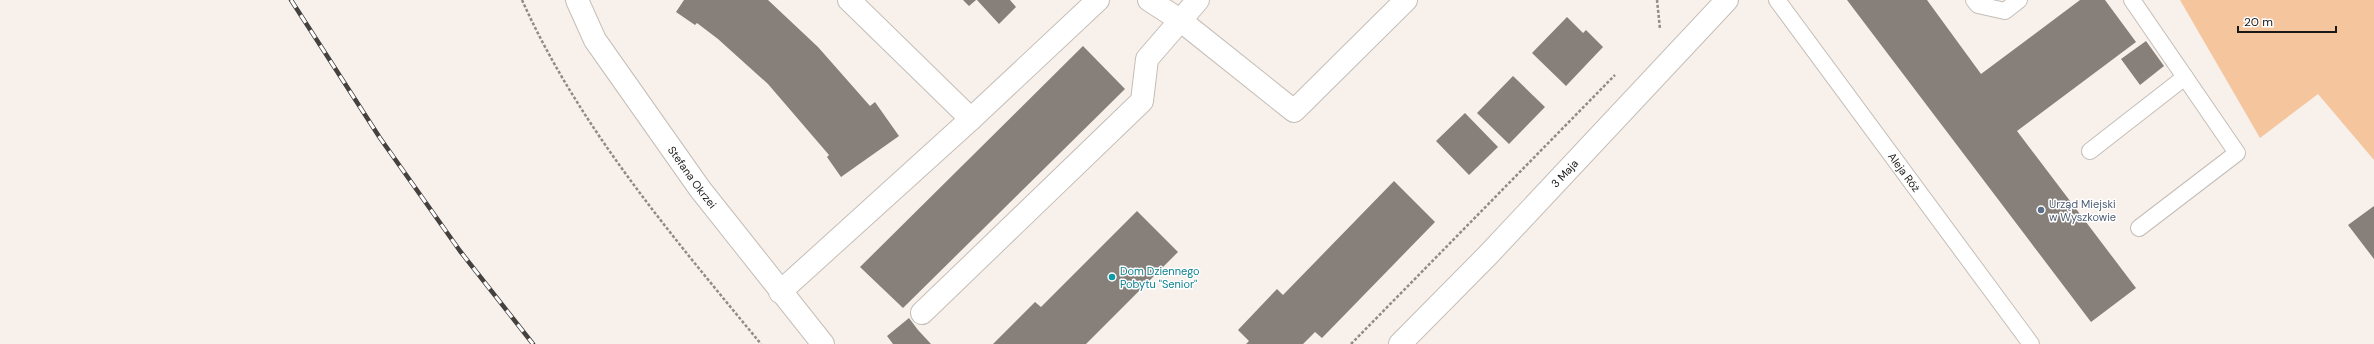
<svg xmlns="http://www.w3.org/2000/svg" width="2374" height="344" viewBox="0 0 2374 344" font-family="'DM Sans',sans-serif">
<rect width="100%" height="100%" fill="#f8f0ea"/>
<!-- green -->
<path fill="#f5c59e" d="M2180,0H2374V160L2318,94L2260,138Z"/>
<!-- building -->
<path fill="#867f7a" d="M684,0H768L818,47L870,106L875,102L899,136L841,177L827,157L829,155L768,84L718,39L697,23L695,25L676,12Z
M963,0H976L969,6Z
M977,0H1010L1016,7L999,24Z
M1847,0H1927L1981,74L2080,0H2105L2136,42L2017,131L2136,288L2091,322Z
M1567,17L1583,33L1586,30L1603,47L1566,86L1532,53Z
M2146,41L2164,66L2140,85L2121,59Z
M1083,46L1125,89L903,308L860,267Z
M1513,76L1545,107L1509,144L1477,113Z
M1465,113L1498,147L1469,175L1436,141Z
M1394,181L1435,222L1322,338L1315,332L1303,344H1246L1249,341L1238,330L1277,289L1283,295Z
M2374,206V259L2348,225Z
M1137,211L1178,252L1086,344H993L1035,302L1041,307Z
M909,318L918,330L931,344H893L887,336Z"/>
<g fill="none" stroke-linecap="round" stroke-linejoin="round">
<defs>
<g id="lane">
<path id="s1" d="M1777,0L2031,344"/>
<path d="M1974,0L1978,5L2005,11L2019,0"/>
<path d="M2132,0L2237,153L2139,228"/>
<path d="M2090,151L2185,77"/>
</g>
<g id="street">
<path id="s2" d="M577,0L595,40L700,189L823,344"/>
<path d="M849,0L971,119"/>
<path d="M1149,0L1180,20L1294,111L1406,0"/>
<path d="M780,292L971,119L1098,0"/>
<path d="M922,313L1142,101L1147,59L1198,0"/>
</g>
<g id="secondary">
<path id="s3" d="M1400,344L1488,255L1727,0"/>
</g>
</defs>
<!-- lane casing -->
<use href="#lane" stroke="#c5beb8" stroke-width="18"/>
<!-- street casing -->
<use href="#street" stroke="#c5beb8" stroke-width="24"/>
<!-- secondary casing -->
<use href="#secondary" stroke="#c5beb8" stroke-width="24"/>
<!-- path -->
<path stroke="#918b87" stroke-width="2.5" stroke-dasharray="3 2" stroke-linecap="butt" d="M522,0C579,127 673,237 761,344
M1657,0L1660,29
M1351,344L1615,75"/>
<!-- lane -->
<use href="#lane" stroke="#fff" stroke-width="16"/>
<!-- street -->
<use href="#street" stroke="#fff" stroke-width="22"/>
<!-- secondary -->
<use href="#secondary" stroke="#fff" stroke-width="22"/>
<defs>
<path id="rail" d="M291,0L380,138L460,251L533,344"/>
</defs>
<!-- rail casing -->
<use href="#rail" stroke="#45413f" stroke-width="4.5"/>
<!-- rail -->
<use href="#rail" stroke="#fff" stroke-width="3" stroke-dasharray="9" stroke-linecap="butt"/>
</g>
<!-- markers -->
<circle fill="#5c6f8a" stroke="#fff" stroke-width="1.5" cx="2041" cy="210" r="4"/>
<circle fill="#0f9aa8" stroke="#fff" stroke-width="1.5" cx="1112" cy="277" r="4"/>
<g text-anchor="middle" stroke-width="3" stroke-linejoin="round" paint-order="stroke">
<!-- street labels -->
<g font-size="11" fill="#1b1917" stroke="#fff">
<text dy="4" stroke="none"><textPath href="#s1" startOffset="214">Aleja Róż</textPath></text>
<text dy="4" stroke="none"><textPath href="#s3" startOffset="237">3 Maja</textPath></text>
<text dy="4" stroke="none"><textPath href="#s2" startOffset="212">Stefana Okrzei</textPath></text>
</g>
<!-- service labels -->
<g font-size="11" fill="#4e5e75" stroke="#fff" text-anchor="start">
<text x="2049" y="208">Urząd Miejski<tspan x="2049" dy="13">w Wyszkowie</tspan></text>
</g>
<!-- culture labels -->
<g font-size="11" fill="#0d838f" stroke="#fff" text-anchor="start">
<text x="1120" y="275">Dom Dziennego<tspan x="1120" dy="13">Pobytu "Senior"</tspan></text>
</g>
</g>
<!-- scale -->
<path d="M2238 26v6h98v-6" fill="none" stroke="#1b1917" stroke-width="2"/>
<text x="2244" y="26" font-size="12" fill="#1b1917" stroke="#ffffff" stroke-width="3" paint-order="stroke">20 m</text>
</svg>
